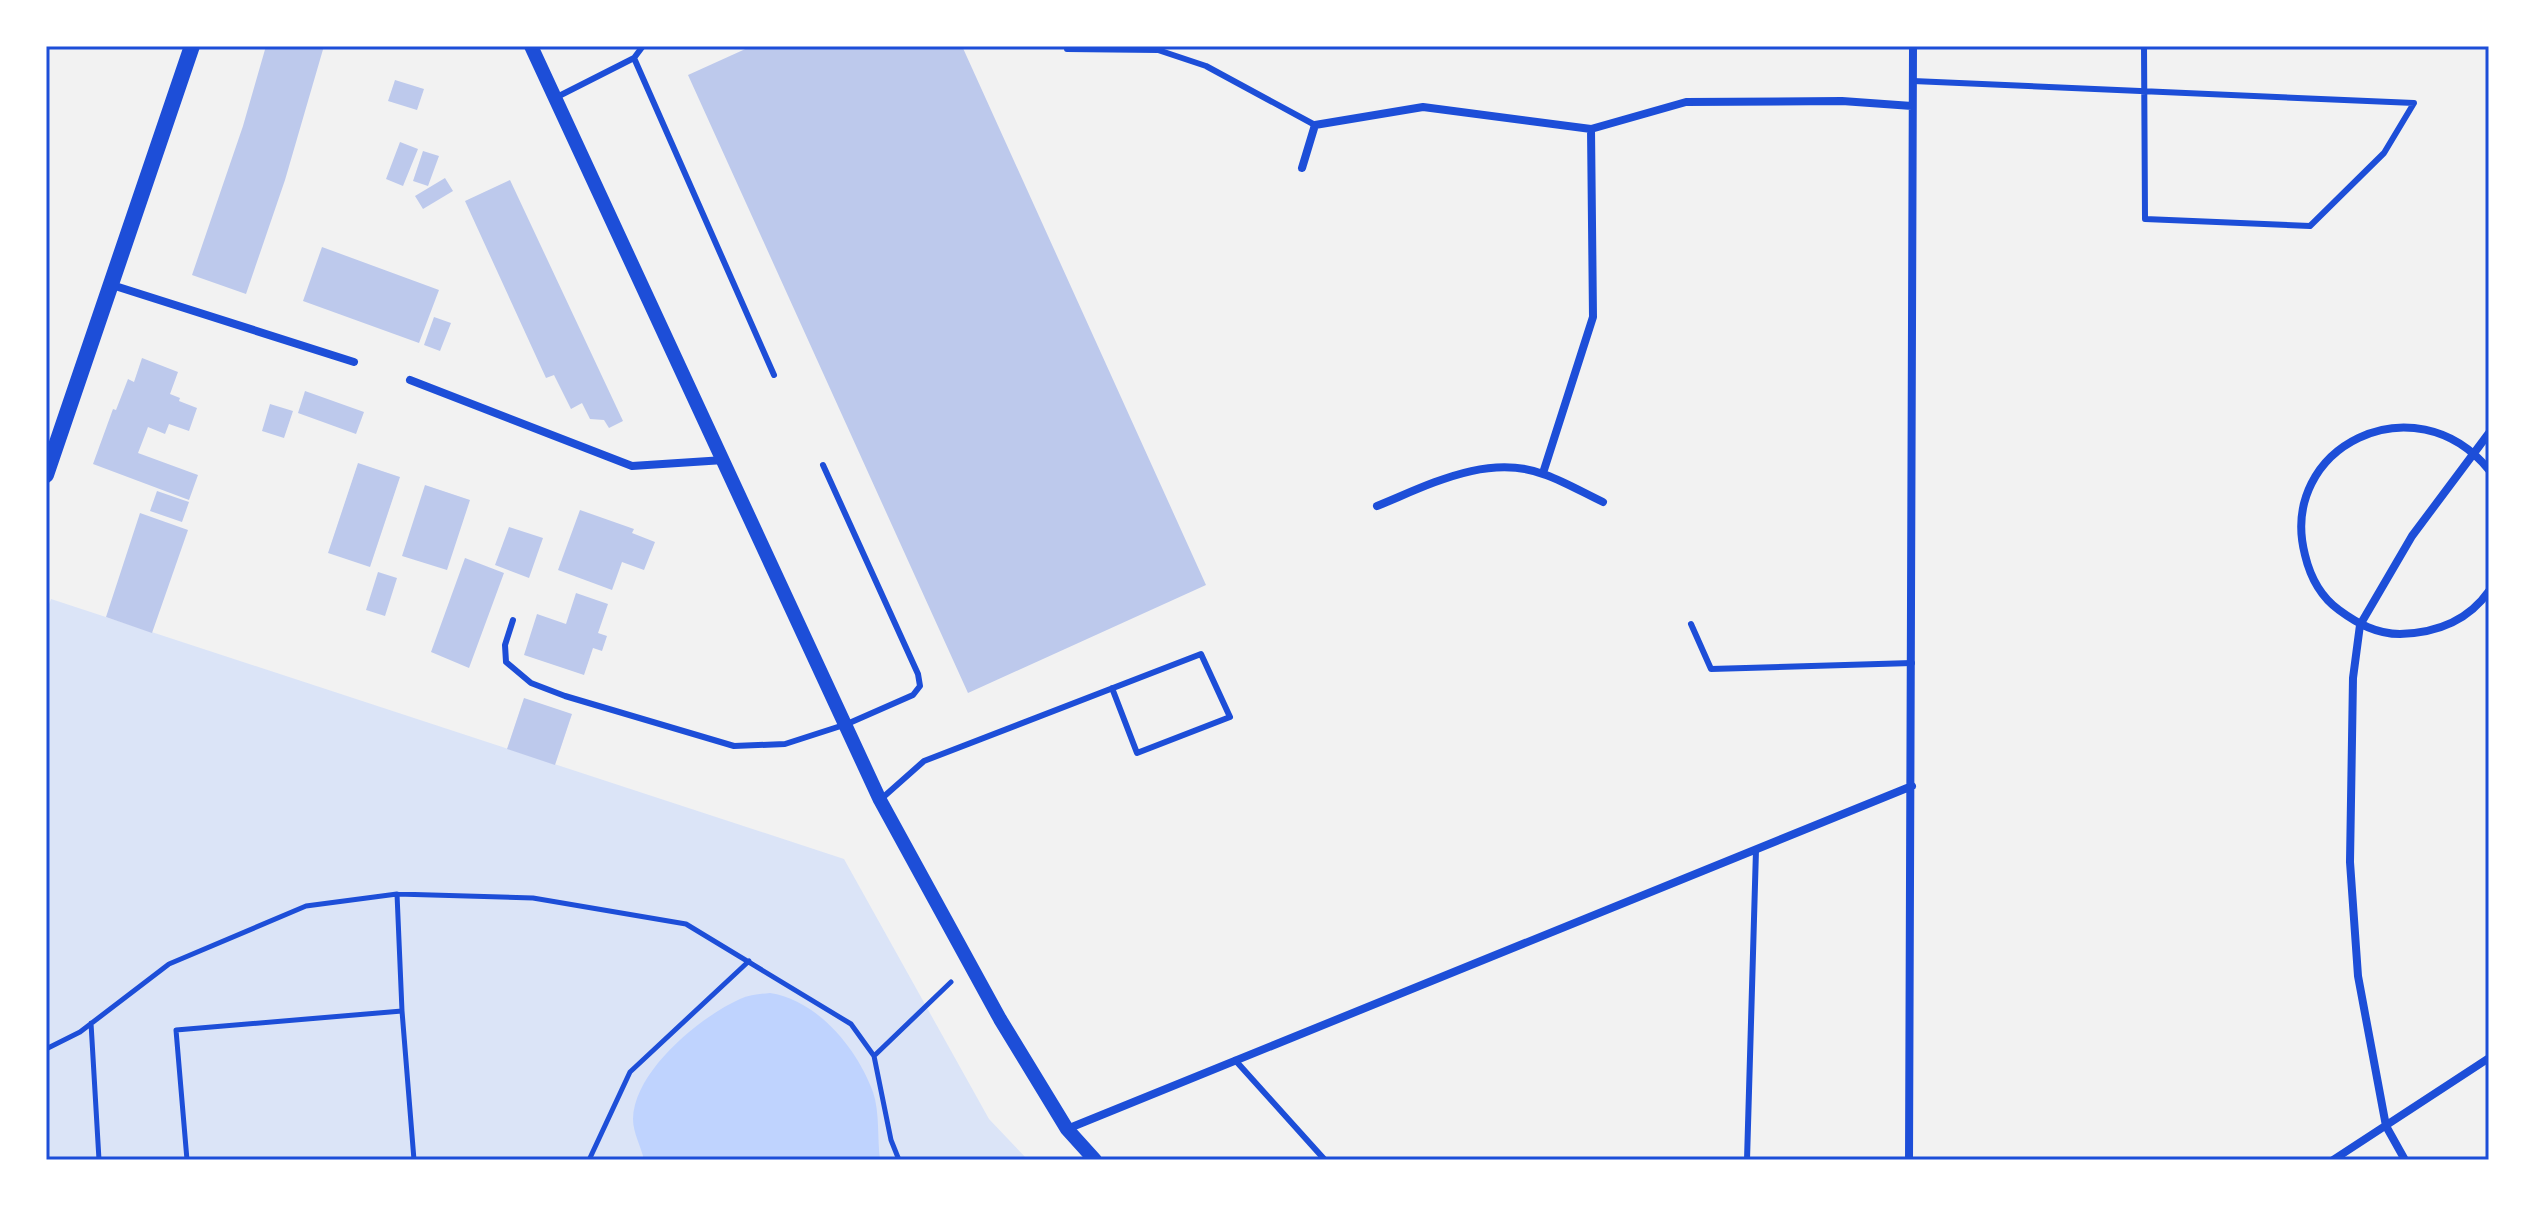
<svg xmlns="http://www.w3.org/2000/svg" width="2535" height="1206" viewBox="0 0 2535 1206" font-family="'Asap Condensed',sans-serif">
<rect width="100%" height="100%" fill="#f2f2f2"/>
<!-- green -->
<path fill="#dbe4f7" d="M51,599L844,859L989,1119L1028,1160H46V612Z"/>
<!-- water -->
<path fill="#bfd3fe" d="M770,993C817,1000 857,1048 873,1092C880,1113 877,1138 880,1160H644C641,1146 633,1133 633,1119C634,1071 700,1017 740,999C749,995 760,994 770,993Z"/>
<!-- building -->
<path fill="#bdc9ec" d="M266,46H324L285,180L246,294L192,275L243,126Z
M752,46H962L1206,585L968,693L688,75Z
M395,80L424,89L417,110L388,101Z
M400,142L418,149L403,186L386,179Z
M423,151L439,156L428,186L413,181Z
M445,178L453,191L423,209L415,196Z
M510,180L623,421L609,428L604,420L590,419L582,403L571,409L554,375L546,378L465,201Z
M322,247L439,290L419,343L303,301Z
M434,317L451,323L440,351L424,345Z
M142,358L178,372L170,394L180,398L179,401L197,408L189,431L169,424L165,434L148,427L138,453L198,475L189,500L93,464L113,409L116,410L128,379L134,382Z
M305,391L364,412L356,434L298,413Z
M270,404L293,411L284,438L262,431Z
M358,463L400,477L370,567L328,553Z
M425,485L470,500L447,570L402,556Z
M157,491L189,502L182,522L150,511Z
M580,510L634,529L632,533L655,542L644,570L622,562L612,590L558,570Z
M140,513L188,530L152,633L106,617Z
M509,527L543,538L529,578L495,565Z
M465,558L504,573L469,668L431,652Z
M378,572L397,578L385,616L366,610Z
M576,593L608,604L598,633L607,636L602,651L593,648L584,675L524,655L537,614L566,624Z
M524,698L572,714L555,765L507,749Z"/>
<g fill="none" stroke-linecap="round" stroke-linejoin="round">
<!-- path -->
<path stroke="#1d4ed8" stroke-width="5" d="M397,894L402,1011
M91,1023L99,1160
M46,1049L80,1032L169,964L306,906L397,894L533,898L686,924L851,1024L874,1056L891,1140L899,1160
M874,1056L951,982
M187,1160L176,1030L402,1011L414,1160
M589,1160L630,1072L749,961"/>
<!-- service -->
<path stroke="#1d4ed8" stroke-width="6" d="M1067,49L1158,50L1206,66L1315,125
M634,58L774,375
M1913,81L2414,103L2384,153L2310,226L2145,219L2144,46
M555,98L634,58L643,46
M513,620L505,645L506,662L531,683L565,696L734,746L785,744L847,724L913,695L920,686L918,674L823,465
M1691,624L1711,669L1912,663
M880,800L924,761L1201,654L1230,717L1137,753L1112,688
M1235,1060L1325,1160
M1747,1160L1756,850"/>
<!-- minor -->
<path stroke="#1d4ed8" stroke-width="8" d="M1302,168L1315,125L1423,107L1591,129L1686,102L1842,101L1912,106
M112,285L354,362
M410,380L632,466L724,460
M2489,470C2415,379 2277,447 2305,555C2310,576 2321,597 2339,610C2358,624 2377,634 2400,634C2436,633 2468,621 2489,591
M1543,473L1593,317L1591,129
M1377,506C1429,485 1489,452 1546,475C1565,482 1584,493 1603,502
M1067,1129L1912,786
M1909,1160L1913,46
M2333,1160L2489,1058
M2405,1160L2386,1126L2358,976L2350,862L2353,678L2360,625L2412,536L2489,433"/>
<!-- tertiary -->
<path stroke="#1d4ed8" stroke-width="14" d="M531,46L880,800L1000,1019L1067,1129L1095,1160"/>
<!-- secondary -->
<path stroke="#1d4ed8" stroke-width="16" d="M46,475L192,46"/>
</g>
<!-- border -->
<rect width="2535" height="1206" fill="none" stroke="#ffffff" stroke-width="96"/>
<rect x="48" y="48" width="2439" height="1110" fill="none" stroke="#1d4ed8" stroke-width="3"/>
</svg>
